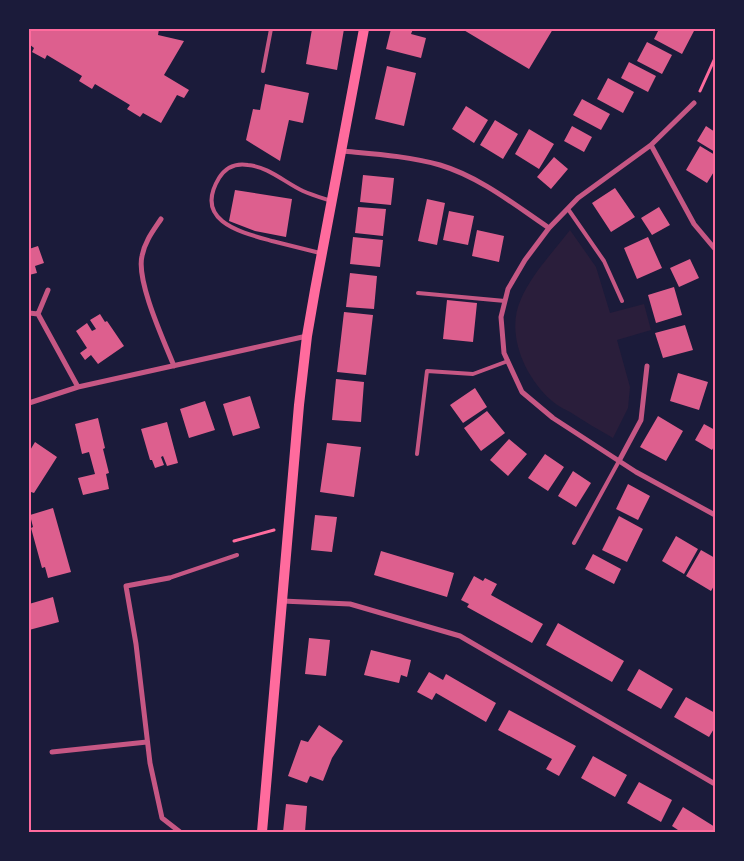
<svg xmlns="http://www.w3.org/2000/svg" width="744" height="861" viewBox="0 0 744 861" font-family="'Asap Condensed',sans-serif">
<rect width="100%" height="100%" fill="#1b1b3a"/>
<!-- green -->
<path fill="#2a1e3b" d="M570,230L596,267L610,313L644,304L651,330L617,340L630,387L628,408L613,438C599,430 584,421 570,412C564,409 556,405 551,400C525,377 505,333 521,299C532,274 553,252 570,230Z"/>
<!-- building -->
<path fill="#dd5f8e" d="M29,29H159L158,35L184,41L164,75L189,90L184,98L177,95L161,123L143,113L140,117L127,109L130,105L95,84L92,89L79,81L82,76L47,55L45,59L32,52L34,48L29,44Z
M312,29H344L337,70L306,64Z
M391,29H413L411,34L426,38L421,58L386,49Z
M462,29H553L529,69Z
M659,29H695L682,54L654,39Z
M647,42L672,55L662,74L637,61Z
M629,62L656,76L648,92L621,78Z
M387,66L416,73L404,126L375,119Z
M608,78L634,92L623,113L597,99Z
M265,84L309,93L303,123L289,120L280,161L246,140L253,109L260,110Z
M582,99L610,114L601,130L573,115Z
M466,106L488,120L474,143L452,129Z
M495,120L518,134L503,159L480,145Z
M572,126L592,137L584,152L564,141Z
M706,126L715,132V152L697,141Z
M529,129L554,144L539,169L515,154Z
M700,146L715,155V170L707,183L686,170Z
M554,157L568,169L551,189L537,177Z
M363,175L394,178L391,205L360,202Z
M615,188L635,217L611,232L592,203Z
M235,190L292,199L286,237L255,231L229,221Z
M427,199L445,203L437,245L418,241Z
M358,207L386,209L383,236L355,233Z
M659,207L670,225L652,235L641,218Z
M449,211L474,216L468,245L443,240Z
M477,230L504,236L499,262L472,256Z
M353,237L383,240L380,267L350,264Z
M648,237L662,268L637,279L624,248Z
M38,246L44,263L35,266L37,273L29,275V249Z
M690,259L699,278L679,287L670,268Z
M350,273L377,276L374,309L346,307Z
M674,287L682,315L656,323L648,295Z
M447,300L477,303L473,342L443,339Z
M344,312L373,315L366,375L337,372Z
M100,314L105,322L107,321L124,346L98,364L91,355L85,360L80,353L87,348L76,331L87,323L92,331L96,329L90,320Z
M685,325L693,350L663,358L655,333Z
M678,373L708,382L699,410L670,401Z
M336,379L364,382L361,422L332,420Z
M475,388L487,407L463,423L450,405Z
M250,396L260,428L233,436L223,404Z
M205,401L215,430L189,438L180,409Z
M487,411L505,433L481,451L464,428Z
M658,416L683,431L666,461L640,447Z
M98,418L105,448L103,449L109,473L106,474L109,489L83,495L78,478L95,474L89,452L82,454L75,424Z
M167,422L178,463L167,466L163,456L161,457L164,465L155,468L152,460H150L141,429Z
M704,424L715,430V445L712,450L695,440Z
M509,439L527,454L508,476L490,460Z
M35,442L57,457L34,493L31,492L29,496V452Z
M327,443L361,447L354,497L320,492Z
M545,454L564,467L548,491L528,478Z
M573,471L591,483L576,507L558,496Z
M628,484L650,496L638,520L616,509Z
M53,508L71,572L48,578L45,567L42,568L31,528L33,527L30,515Z
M315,515L337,517L332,552L311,550Z
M619,516L643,529L627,562L602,550Z
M676,536L698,549L684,574L662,561Z
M701,550L715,558V584L711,591L686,576Z
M381,551L454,573L447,597L374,575Z
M593,554L621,569L614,584L585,569Z
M474,576L483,581L485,578L497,584L491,595L543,624L532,643L467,607L469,604L461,600Z
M53,597L59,622L29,630V604Z
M558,623L624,661L612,682L546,645Z
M309,638L330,640L326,676L305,674Z
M371,650L411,660L407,677L401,675L399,683L364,675Z
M639,669L673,689L661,709L627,690Z
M429,672L443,680L446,674L496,703L486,722L436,693L432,700L417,692Z
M686,697L715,713V727L709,737L674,717Z
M509,710L576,746L559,776L546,769L552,759L498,730Z
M319,725L343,741L332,758L323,781L310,776L307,783L288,776L301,740L308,742Z
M593,756L627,775L615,797L581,778Z
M639,782L672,800L661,822L627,803Z
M286,804L307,806L305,832H283Z
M683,807L715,827L714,832H681L672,826Z"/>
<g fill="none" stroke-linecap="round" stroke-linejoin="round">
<!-- path -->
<path stroke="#ff6b9d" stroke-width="3" d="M700,91L715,58
M234,541L274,530"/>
<!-- service -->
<path stroke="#c65784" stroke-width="4" d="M263,71L271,29
M568,209L604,261L622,301
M320,253C304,249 288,245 272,241C240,232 193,221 219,178C226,167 236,163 248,165C269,167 284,182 303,191C312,195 322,198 331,201
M418,293L505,301
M417,454L427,371L473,374L508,361
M574,543L619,461
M169,578L237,555"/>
<!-- minor -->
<path stroke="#c65784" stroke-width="5" d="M651,145L694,224L715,249
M342,151C374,154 408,156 440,165C480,177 515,205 549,228L525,260L508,289L501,317L504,353L522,392L553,418L636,472L715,515
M161,219C153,231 145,241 142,256C136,281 164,341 174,366
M549,228L578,198L651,145L694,103
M29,313L38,314L78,387
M38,314L48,290
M29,403L78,387L307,336
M619,461L641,420L647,366
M169,578L126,586L136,644L150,763L162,818L180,832
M282,601L350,604L460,636L715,784
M52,752L147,742"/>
<!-- secondary -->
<path stroke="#ff6b9d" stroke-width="10" d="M262,832L299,405L307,336L315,290L364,29"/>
</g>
<!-- border -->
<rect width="744" height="861" fill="none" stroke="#1b1b3a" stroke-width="60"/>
<rect x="30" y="30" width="684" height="801" fill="none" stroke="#ff6b9d" stroke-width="2"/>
</svg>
